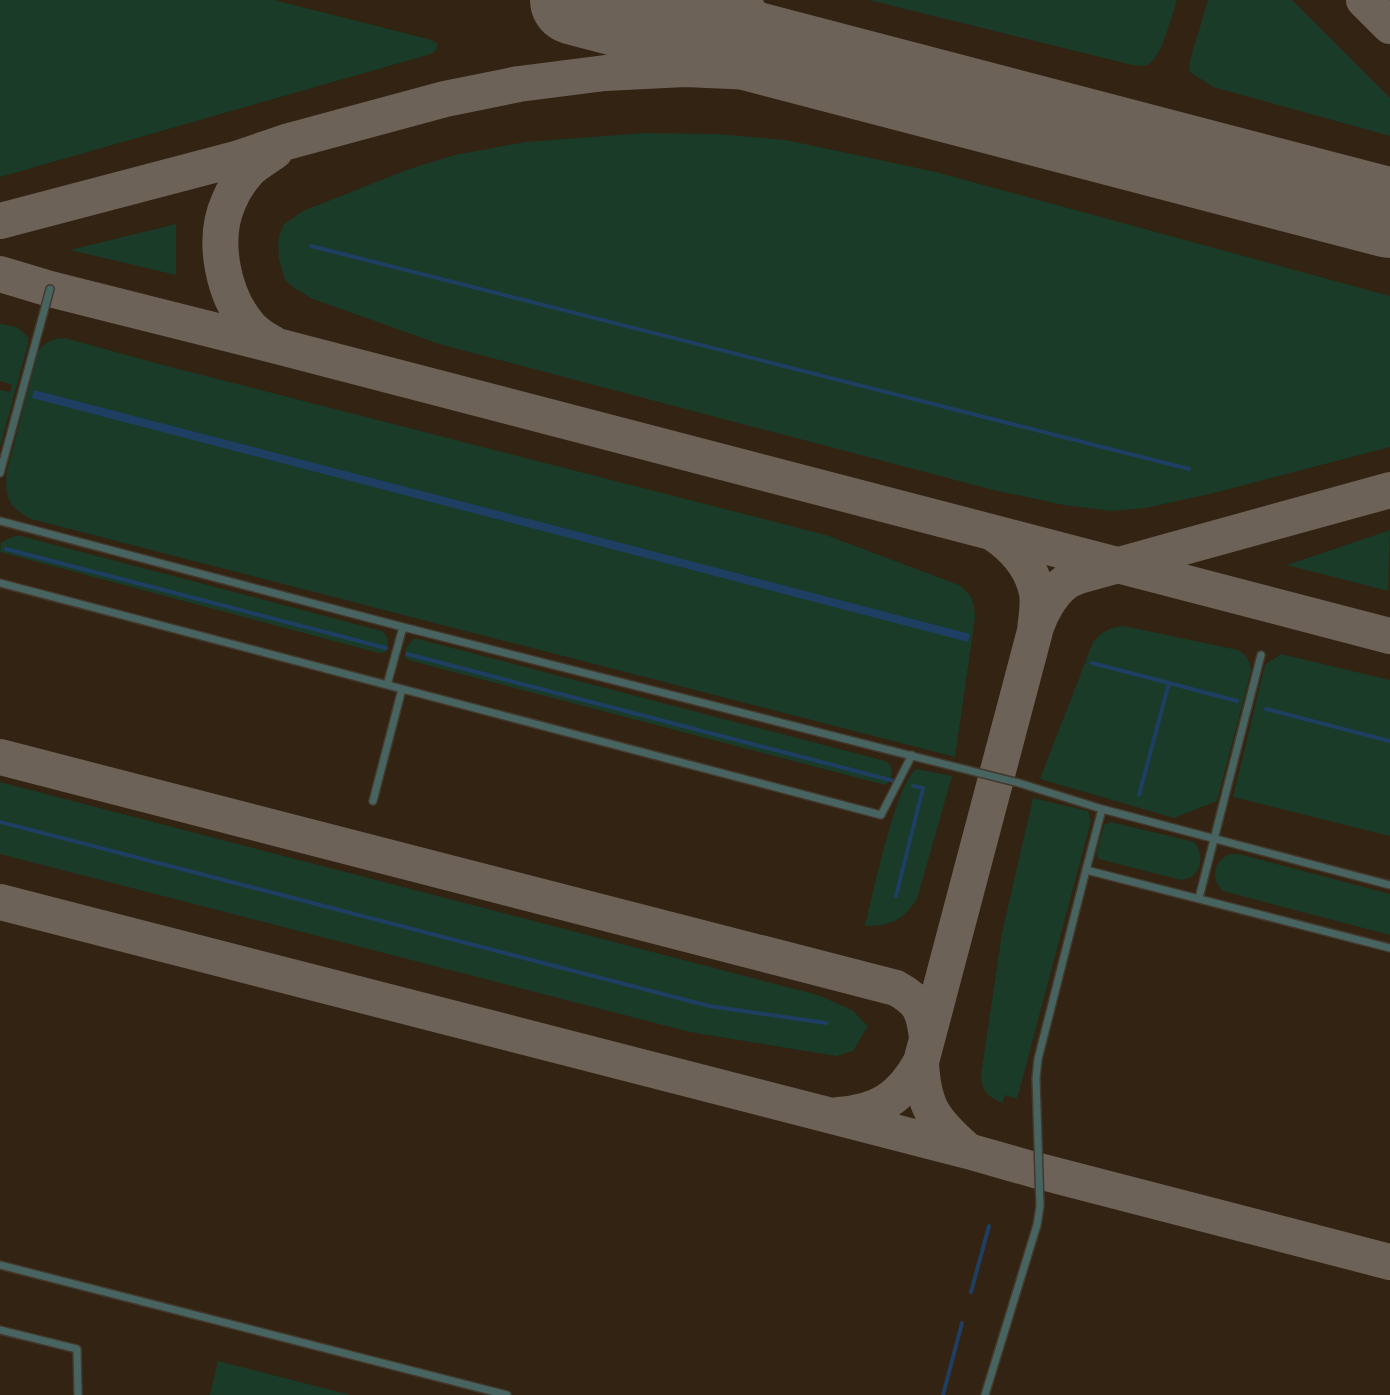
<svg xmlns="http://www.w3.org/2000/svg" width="1390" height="1395" viewBox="0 0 1390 1395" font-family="Lato,sans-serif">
<rect width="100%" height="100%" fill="#291e12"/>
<!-- built -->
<path fill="#332312" d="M0,0H1390V1395H0Z"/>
<!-- green -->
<path fill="#193b28" d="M0,0H274L432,40L438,44L436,50L431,54L0,177Z
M869,0H1177C1172,15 1161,60 1147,65C1142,67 1134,65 1128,64Z
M1208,0H1292L1390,98V136L1213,87L1190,72L1189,64Z
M645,133L716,134L786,140L936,172L1390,296V447L1210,494L1145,508L1111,511L1064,505L993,490L439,344L313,299L294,288L285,280L279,260L278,241L283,225L303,211L409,169L455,155L525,142Z
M176,224V275L70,250Z
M0,324L17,327L28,337V344L0,447V390L10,392L12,385L0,381Z
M65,338L159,364L826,535L959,585C973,596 974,601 975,618L955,757L31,519C8,507 4,497 7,471L38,351C46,341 52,339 65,338Z
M1390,530L1388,591L1287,565Z
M15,536H21L382,631C389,638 389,642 386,652L379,653L0,552L1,542Z
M1124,626L1238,650C1247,655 1250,661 1251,671L1217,801L1174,818L1040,779L1093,642C1102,631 1109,628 1124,626Z
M413,639H418L885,761C894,766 892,772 890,781L885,785L408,660L405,656L406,648Z
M1281,654L1390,680V836L1233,797L1264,669L1266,664Z
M916,769L952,776L917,899C903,920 891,926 865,926C873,895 895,786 916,769Z
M0,782L818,995L852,1010L868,1026L853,1051L836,1056L690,1032L0,854Z
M1033,798L1088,811L1091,821L1017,1099L1005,1095L1002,1103C986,1095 983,1093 981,1075L1002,933Z
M1111,822L1194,842C1206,856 1201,878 1181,880L1099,859L1096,854L1104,825Z
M1231,854H1239L1390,894V935L1223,891C1209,879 1214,859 1231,854Z
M218,1361L351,1395H210Z"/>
<!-- water -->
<path fill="#1e3f62" d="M34,390L970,634L968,642L32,398Z"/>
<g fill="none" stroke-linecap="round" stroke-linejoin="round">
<!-- stream -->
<path stroke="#1e3f62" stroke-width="4" d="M311,246L1189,469
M6,549L386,648
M407,654L894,781
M1092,663L1169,683L1139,795
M1169,683L1237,701
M1266,709L1390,741
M0,822L709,1006L826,1023
M896,896L923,788L913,786
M971,1292L989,1226
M943,1395L962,1323"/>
<!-- taxiway -->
<path stroke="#6c6257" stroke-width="36" d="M743,0C759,36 777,46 813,62
M1364,0L1390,26
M622,67C655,53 691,34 707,0
M0,221L236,159L286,142L445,99L519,84L605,73L685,69L822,75L919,90
M0,274L50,289L277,346L1390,636
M274,344C266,340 257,334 251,328C223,297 211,240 229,201C233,191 241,179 249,170C256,163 267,157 275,151
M1036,627C1041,612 1052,592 1066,582C1069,579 1075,578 1079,576L1390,490
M0,757L896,988C920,1001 924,1011 927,1038
M0,902L968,1151L1035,1170L1390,1262
M921,1062C923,1107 934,1121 967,1150
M838,1115C879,1112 901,1098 921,1062L1035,631C1036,619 1039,605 1037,593C1032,567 1014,547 993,533"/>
<!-- runway -->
<path stroke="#6c6257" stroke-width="90" d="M575,0L1390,213"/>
<defs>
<path id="service" d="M0,473L50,289
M0,521L403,627L1019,783L1102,809L1390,885
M0,583L881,815L912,755
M387,685L403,627
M373,801L402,689
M1102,809L1086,870L1390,948
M1199,898L1261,655
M0,1265L507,1395
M0,1330L77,1349L78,1395
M985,1395L1037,1225L1040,1206L1036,1078L1038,1059L1086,870"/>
</defs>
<!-- service casing -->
<use href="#service" stroke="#43392d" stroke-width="10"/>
<!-- service -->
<use href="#service" stroke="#486461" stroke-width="7"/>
</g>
</svg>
